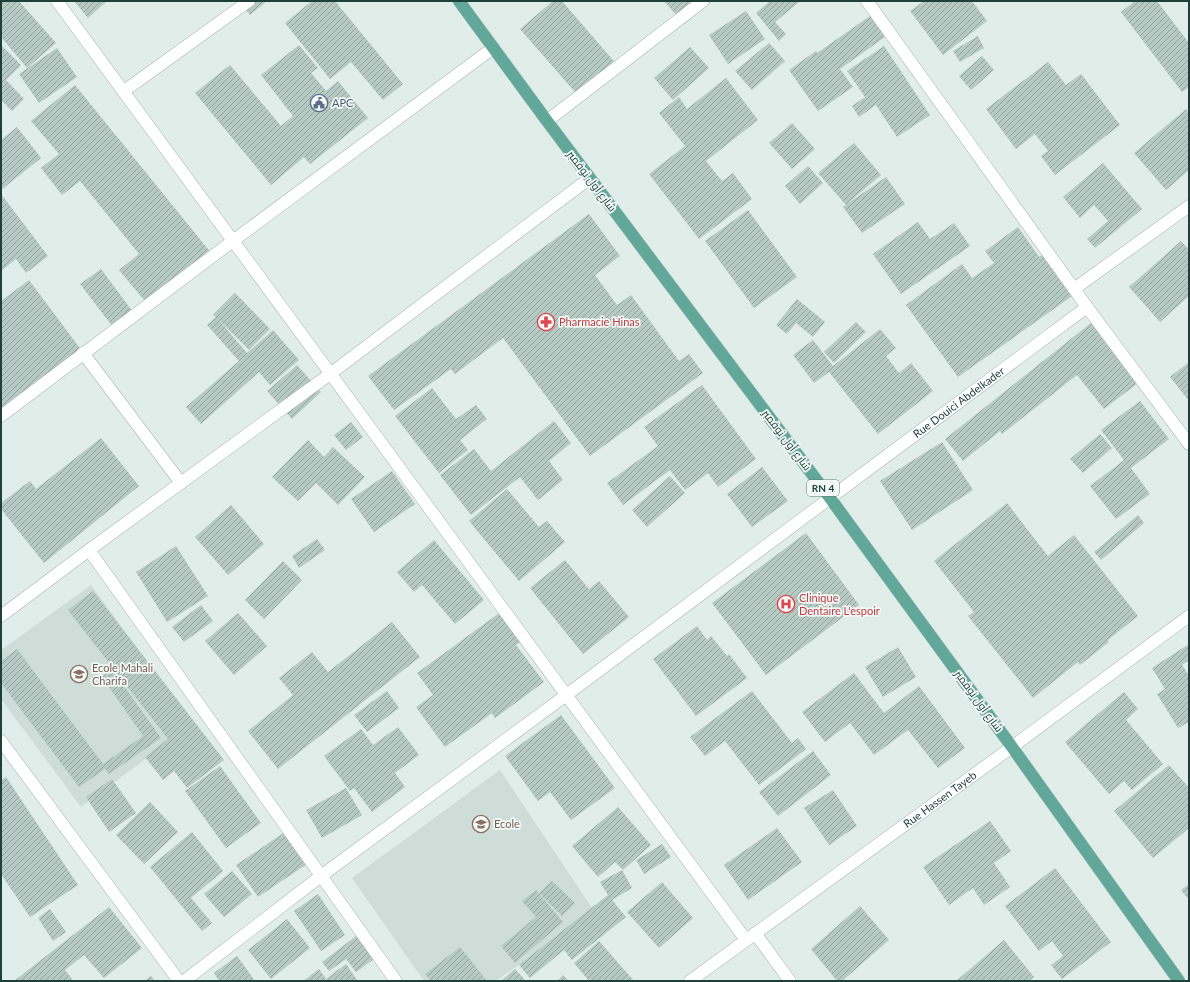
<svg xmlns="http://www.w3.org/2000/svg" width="1190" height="982" viewBox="0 0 1190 982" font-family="Lato,Cairo,sans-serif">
<defs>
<pattern id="building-hatch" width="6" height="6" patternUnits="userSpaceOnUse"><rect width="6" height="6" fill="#b6c9c2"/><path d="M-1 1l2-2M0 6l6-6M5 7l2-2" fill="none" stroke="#93a59f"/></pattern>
</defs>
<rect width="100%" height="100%" fill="#e1ede9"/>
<!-- built -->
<path fill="#cfddd8" d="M91,585L193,724L81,807L1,699V650Z
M500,770L594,911L496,981H424L352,878Z"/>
<!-- building -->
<path fill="url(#building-hatch)" d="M1,1H19L56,43L27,68L1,37Z
M74,1H107L88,18Z
M239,1H267L250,15Z
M312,1H335L403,84L383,100L351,62L330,79L285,23Z
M553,1H562L618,66L581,99L520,29Z
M664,1H712L684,24Z
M770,1L799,2L775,22L786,34L779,41L756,13Z
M924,1H972L987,21L943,55L910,11Z
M1135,1H1157L1189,43V87L1182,92L1121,12Z
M746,11L765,39L728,64L709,35Z
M870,16L885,37L840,69L853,87L818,111L789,70L816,51L817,53Z
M978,36L984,48L960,62L953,51Z
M769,43L785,61L752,90L735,71Z
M1,45L21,65L6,80L24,99L12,111L1,100Z
M299,45L318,68L311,73L326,91L338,81L368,118L310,164L304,157L271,185L195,93L230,65L281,126L293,116L261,75Z
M884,46L930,115L897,137L876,105L859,117L852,106L865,97L847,71Z
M690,47L709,68L673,100L654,78Z
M57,48L77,77L39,103L19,74Z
M982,56L994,70L971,90L959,76Z
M1048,62L1066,85L1081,74L1120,125L1055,175L1041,156L1048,151L1035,134L1016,149L986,109Z
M726,78L758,120L706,161L722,181L733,173L752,199L699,239L649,174L685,146L659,113L679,97L687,109Z
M75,85L212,254L149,306L119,270L139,254L80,181L62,195L41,168L59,154L31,121Z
M1186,109L1189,113V170L1166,190L1134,153Z
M792,123L815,149L792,169L769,143Z
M17,127L41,158L1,190V140Z
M854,143L881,175L847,204L886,177L905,204L862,233L843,207L846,205L818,173Z
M1103,163L1142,209L1095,248L1087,239L1108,221L1094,205L1080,218L1063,197Z
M808,166L823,183L800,204L785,186Z
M1,194L48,256L26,273L16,259L1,271Z
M748,210L797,277L754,308L705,241Z
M589,214L620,256L595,275L617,305L631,295L679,361L689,354L703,373L590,456L503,338L455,374L451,369L394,410L368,376Z
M918,222L930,239L954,223L970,246L901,294L873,254Z
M1018,227L1039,257L1045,253L1075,294L958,377L906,305L962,264L972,278L994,263L985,251Z
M1181,241L1189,250V296L1160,322L1129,287Z
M101,269L133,312L113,327L80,284Z
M29,280L85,355L1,416V301Z
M235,293L270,329L249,350L218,319L247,353L273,330L299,360L270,385L259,372L201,424L186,407L239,361L207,325L216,317L213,315Z
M797,299L825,322L813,337L796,323L787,334L776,325Z
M856,322L866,332L834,363L824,352Z
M1091,323L1138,383L1104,409L1077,375L1002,434L1000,431L963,461L945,439Z
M880,329L896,348L886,356L899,373L911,363L933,391L878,434L829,372L814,383L793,355L813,340L833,366Z
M1189,362V401L1170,377Z
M297,365L321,392L292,419L267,391Z
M702,385L756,459L718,487L708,473L685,490L670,470L623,505L607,483L658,446L644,427Z
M432,388L456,419L476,405L487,419L460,440L468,450L439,473L395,416Z
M1140,401L1169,439L1131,468L1150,494L1116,519L1090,486L1124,460L1101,430Z
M554,421L571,443L549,461L563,480L538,500L520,477L471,515L440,475L474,449L491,471Z
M351,422L363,437L346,450L334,435Z
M1100,434L1112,448L1083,473L1070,459Z
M101,438L139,486L44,563L1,509V503L30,481L36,489Z
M308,440L324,457L333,447L365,477L338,505L316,483L298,501L272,477Z
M942,442L973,490L912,530L880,481Z
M762,467L788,501L752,527L727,494Z
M392,471L415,504L374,532L351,499Z
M670,476L685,493L647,527L632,510Z
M507,489L539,527L547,521L565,542L519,581L469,521Z
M1007,503L1048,556L1074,535L1138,616L1108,640L1109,642L1080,665L1078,662L1033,698L968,616L974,612L934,561Z
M231,505L264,544L228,575L195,537Z
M1138,515L1144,523L1101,560L1094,552Z
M806,533L859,605L766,675L712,603Z
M317,539L325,550L299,568L292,556Z
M434,540L484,600L455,624L422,585L414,592L397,572Z
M176,546L208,596L167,622L136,572Z
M565,560L589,589L599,581L629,617L583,654L530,588Z
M283,561L302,580L264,619L245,600Z
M93,591L224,760L187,788L174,771L163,780L145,757L168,739L68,610Z
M201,605L213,621L184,642L172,627Z
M502,611L524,640L516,645L544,682L495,718L492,713L445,747L416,707L433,695L417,673Z
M238,613L267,646L234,675L205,641Z
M392,622L420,657L278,769L248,731L293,695L279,678L312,652L328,672Z
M697,626L707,640L711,636L727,656L729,654L747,678L696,716L653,659Z
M1189,644V660L1182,665L1189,676V722L1178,728L1157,694L1165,689L1152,668Z
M898,647L916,677L883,697L865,667Z
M17,649L103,764L143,736L102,677L112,669L161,738L109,774L105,769L79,787L1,683V661Z
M854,673L884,713L919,686L965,748L938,768L908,730L874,755L850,723L825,742L802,712Z
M387,691L399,708L367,732L354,715Z
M752,691L792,743L798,738L806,749L759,785L725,741L705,756L690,737Z
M1124,692L1138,709L1126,720L1163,764L1132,790L1124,781L1109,794L1065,742Z
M561,715L615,788L571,820L550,792L538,801L505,756Z
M398,727L419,755L395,773L405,787L372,812L354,788L350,791L324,756L361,729L373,745Z
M813,751L831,775L778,816L759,792Z
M1169,765L1189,788V828L1153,858L1114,811Z
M220,766L261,823L226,848L185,791Z
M6,777L78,885L30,917L1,874V780Z
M112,779L136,813L109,832L86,797Z
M346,788L362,815L322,838L306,810Z
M833,790L857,826L829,845L804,808Z
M150,802L178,832L144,864L116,835Z
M618,807L651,845L623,870L615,862L598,877L572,846Z
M990,821L1011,851L994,863L1010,887L984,905L973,888L949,905L923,867Z
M777,828L802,862L748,900L724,865Z
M288,830L310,862L258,897L236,865Z
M192,832L223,871L191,898L212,923L202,931L150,867Z
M662,844L671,857L644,874L636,860Z
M1055,868L1111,942L1062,979L1051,965L1063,956L1052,941L1039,951L1005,906Z
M622,870L632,888L612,900L626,917L572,960L564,950L530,978L519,965L608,895L600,882Z
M232,871L252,894L224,917L204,894Z
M552,881L575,903L562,916L539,893Z
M662,882L693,918L659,948L627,912Z
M1189,884V900L1181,890Z
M536,890L563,922L515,963L501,946L536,917L522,901Z
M318,894L345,935L321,951L294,911Z
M860,906L889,940L842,981H837L811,949Z
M109,907L142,948L104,978L84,955L65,970L72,979L69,981H14Z
M50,909L66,932L53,941L38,918Z
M287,919L310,948L271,979L248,950Z
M356,936L374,959L356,972L346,959L329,971L322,962Z
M1004,940L1034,977L1029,981H956Z
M599,941L634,981H589L574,963Z
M460,947L487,981H431L425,974Z
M237,956L255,981H219L214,973Z
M346,964L357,980L356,981H303L319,969L326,979Z
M515,969L526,981H501Z
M563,975L569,981H557Z
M151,976L155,981H144Z"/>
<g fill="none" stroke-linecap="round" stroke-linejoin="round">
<defs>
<g id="minor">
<path d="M57,1C288,313 515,628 746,940"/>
<path d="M867,1L1087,307L1189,444"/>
<path d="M124,91L249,1"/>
<path d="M1074,289L1189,206"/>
<path d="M83,353L181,483"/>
<path d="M1,416L234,240L493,48"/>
<path d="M1,616L89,550"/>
<path d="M1,741L179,981"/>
<path d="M755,933L790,981"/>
<path id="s1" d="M184,981L321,876L565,696L830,498L1087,307"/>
<path d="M396,981L89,550L330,374L590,178"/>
<path id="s2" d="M690,981L1012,747L1189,616"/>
</g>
<path id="secondary" d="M547,121L703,1"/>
<path id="primary" d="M459,1L547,121L830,498L1012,747L1179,981"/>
</defs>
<!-- minor casing -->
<use href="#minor" stroke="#a3b6b1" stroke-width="13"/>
<!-- secondary casing -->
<use href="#secondary" stroke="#9ebab2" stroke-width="13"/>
<!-- primary casing -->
<use href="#primary" stroke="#c0cac8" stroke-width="13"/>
<!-- minor -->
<use href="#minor" stroke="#fff" stroke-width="12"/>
<!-- secondary -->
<use href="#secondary" stroke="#fff" stroke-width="12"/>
<!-- primary -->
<use href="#primary" stroke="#61a89b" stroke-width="12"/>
</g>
<!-- icons -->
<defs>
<symbol id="civic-ring" viewBox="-11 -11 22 22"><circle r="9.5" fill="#f2f9f6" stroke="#5c6f8a" stroke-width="1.5"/><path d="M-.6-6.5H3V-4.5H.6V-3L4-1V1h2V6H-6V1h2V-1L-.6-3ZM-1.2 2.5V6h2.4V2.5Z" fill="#5c6f8a"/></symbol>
<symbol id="pharmacy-ring" viewBox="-11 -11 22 22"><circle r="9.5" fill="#f2f9f6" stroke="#e0444e" stroke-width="1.5"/><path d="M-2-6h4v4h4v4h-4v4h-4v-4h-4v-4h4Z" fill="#e0444e"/></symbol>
<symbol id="hospital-ring" viewBox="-11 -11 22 22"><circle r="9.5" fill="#f2f9f6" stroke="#e0444e" stroke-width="1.5"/><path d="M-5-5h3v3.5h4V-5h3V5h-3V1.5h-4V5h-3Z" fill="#e0444e"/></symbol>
<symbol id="school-ring" viewBox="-11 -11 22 22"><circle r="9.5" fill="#f2f9f6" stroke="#8d6e63" stroke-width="1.5"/><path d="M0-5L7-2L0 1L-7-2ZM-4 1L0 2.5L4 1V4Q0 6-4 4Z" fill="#8d6e63"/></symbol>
</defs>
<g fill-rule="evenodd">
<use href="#civic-ring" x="309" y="93" width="20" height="20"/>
<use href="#pharmacy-ring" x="536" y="312" width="20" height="20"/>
<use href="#hospital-ring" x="776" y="594" width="20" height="20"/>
<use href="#school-ring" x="69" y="664" width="20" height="20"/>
<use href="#school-ring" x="471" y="814" width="20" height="20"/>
</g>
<g text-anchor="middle" stroke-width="3.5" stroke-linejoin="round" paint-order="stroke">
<!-- shield labels -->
<rect fill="#f2f9f6" stroke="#5e7872" stroke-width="1" x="807" y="480" width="32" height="16" rx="3"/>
<g font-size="10" font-weight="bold" fill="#1f403a">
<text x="823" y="492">RN 4</text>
</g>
<!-- service labels -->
<g font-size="11" fill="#4e5e75" stroke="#f2f9f6" text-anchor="start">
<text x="332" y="107">APC</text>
</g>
<!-- street labels -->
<g font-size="11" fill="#1f403a" stroke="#f2f9f6">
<text transform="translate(592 181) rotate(53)" y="4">شارع أول نوفمبر</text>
<text dy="4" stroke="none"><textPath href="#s1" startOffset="967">Rue Douici Abdelkader</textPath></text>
<text transform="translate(787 440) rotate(53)" y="4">شارع أول نوفمبر</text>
<text transform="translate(979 701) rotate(54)" y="4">شارع أول نوفمبر</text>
<text dy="4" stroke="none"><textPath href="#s2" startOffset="309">Rue Hassen Tayeb</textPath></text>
</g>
<!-- health labels -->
<g font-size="11" fill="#be3a42" stroke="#f2f9f6" text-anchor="start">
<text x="559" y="326">Pharmacie Hinas</text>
<text x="799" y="602">Clinique<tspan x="799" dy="13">Dentaire L'espoir</tspan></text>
</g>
<!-- education labels -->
<g font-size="11" fill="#785e54" stroke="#f2f9f6" text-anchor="start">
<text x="92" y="672">Ecole Mahali<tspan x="92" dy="13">Charifa</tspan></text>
<text x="494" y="828">Ecole</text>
</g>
</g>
<!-- border -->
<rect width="1190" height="982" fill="none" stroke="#1f403a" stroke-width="4"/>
</svg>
